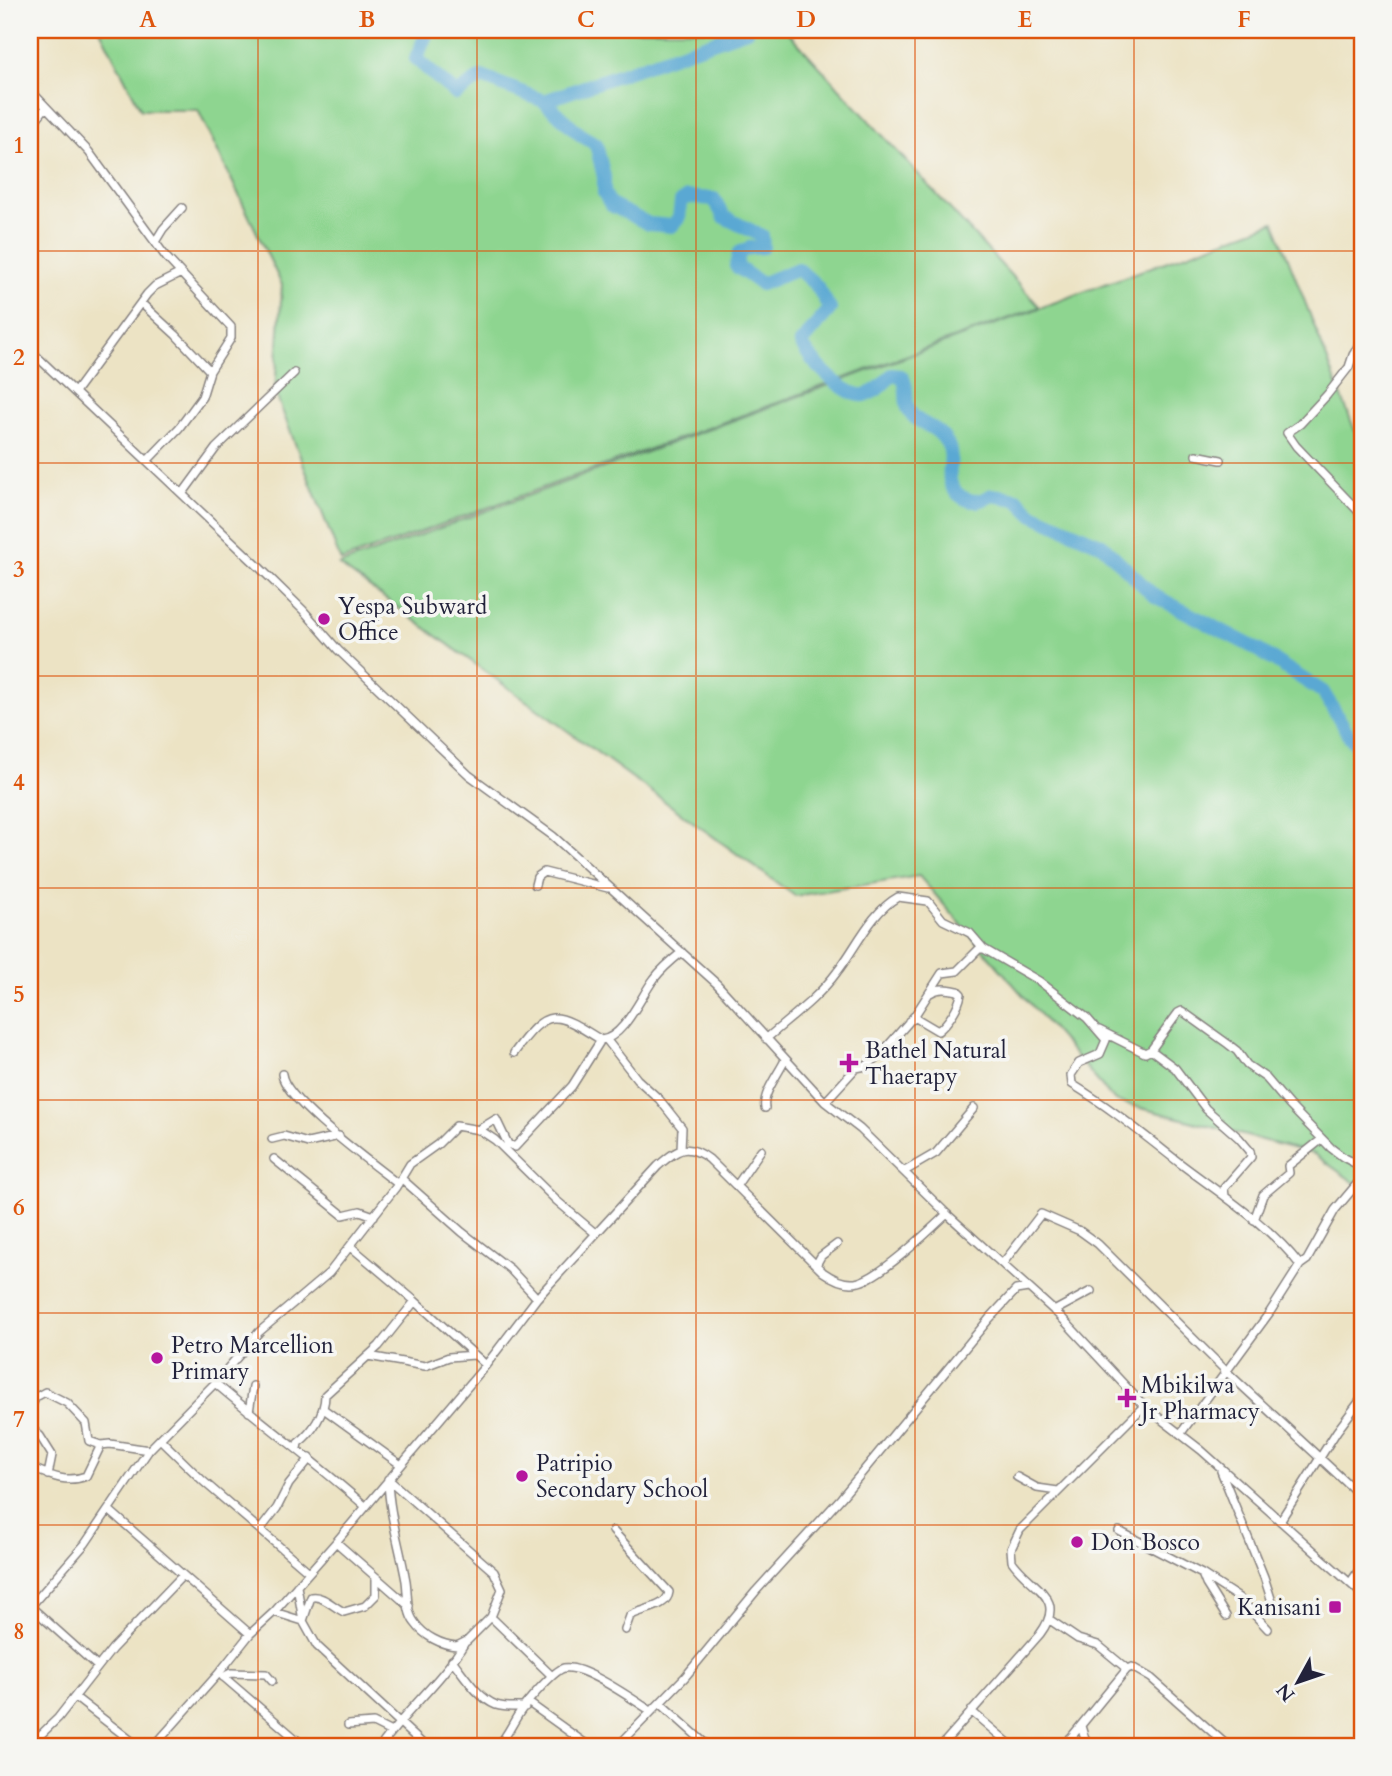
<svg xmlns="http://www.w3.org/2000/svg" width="1392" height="1776" viewBox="0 0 1392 1776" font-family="Cardo,serif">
<rect width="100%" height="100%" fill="#f6f6f2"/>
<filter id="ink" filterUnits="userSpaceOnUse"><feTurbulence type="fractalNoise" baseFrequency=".0143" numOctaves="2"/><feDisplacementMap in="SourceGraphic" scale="14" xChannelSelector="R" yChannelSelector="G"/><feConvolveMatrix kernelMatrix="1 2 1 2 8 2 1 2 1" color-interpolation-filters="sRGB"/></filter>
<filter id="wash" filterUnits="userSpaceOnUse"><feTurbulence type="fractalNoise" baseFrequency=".00686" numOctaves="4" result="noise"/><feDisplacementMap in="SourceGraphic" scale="28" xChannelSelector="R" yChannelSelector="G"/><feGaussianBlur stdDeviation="1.57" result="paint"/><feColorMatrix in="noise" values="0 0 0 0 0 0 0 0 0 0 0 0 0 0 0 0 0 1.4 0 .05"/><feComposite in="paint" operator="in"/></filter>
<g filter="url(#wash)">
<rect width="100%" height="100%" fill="#ece3c4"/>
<!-- green -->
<path fill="#8ed590" stroke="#587c66" stroke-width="2" d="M100,30H786L1040,307L341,561L275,392L282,285L198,110H141Z
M1274,222L1362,449V1188L1314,1154L1115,1101L919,876L795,896L339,565Z"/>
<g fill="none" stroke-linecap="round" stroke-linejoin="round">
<!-- river -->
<path stroke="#5aa8d3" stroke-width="14" d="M428,30L416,59L456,94L482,77L544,101L747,30
M544,101L582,136L596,144L604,177V193L611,205L649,224L672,226L679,218L681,202L687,197L714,199L724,217L762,236L763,247L749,248L739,253L736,266L761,284L798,269L817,286L830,309L801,343C809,359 846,398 864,395C876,393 884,383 892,375L901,376C911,387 901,404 913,416C924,427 936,425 947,443C958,462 938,481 962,497C973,504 982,501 992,495L1017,499L1032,514L1102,545L1153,595L1253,647L1323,692L1350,737L1362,751"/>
</g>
</g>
<g filter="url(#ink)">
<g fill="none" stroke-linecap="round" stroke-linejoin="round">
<defs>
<path id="minor" d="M30,90L89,152L166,257L231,327V338L210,371L202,397L179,428L148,460
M30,127L46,107
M155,242L163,229L182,208
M141,303L176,335L210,371
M1362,341L1353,355L1349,367L1327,395L1300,424L1287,433L1296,446L1362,515
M30,350L259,567L303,610L338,650L469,775L553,836L717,984L825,1102L860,1129L947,1214L1061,1317L1144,1406L1201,1450L1362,1594
M75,392L147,294L155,286L181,273
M1196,455L1221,460
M183,493L216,448L294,373
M535,885L537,877L544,872L608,888
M909,1021L916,1018L938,1031C948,1023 959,1007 961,994L958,991C948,989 939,987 930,993
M1099,1030L1145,1053L1151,1050L1178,1013L1182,1011L1228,1044L1237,1051L1247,1065L1266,1078L1289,1105L1331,1148L1343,1157L1362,1167
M606,1039L637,1079L659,1099L682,1128L681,1149
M766,1039C790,1018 818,998 837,972C856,948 871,912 898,897L928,901L943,920L970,933L983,948
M1151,1050L1175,1068L1206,1109L1239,1138L1250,1151L1251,1157L1224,1188L1225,1196
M514,1053C548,1006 555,1011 601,1040C624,1038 641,996 654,979C662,968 672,960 682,952
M282,1074C284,1100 374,1165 398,1184
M825,1102L856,1068L866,1066L878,1057L915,1015L942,973L957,971L979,949H984L1039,981L1087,1018L1106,1040L1100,1054L1079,1063L1071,1075L1072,1084C1111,1108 1145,1136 1181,1164C1222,1195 1268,1224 1300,1265
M765,1108C762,1094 779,1073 785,1060
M478,1130L496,1119L508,1144L515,1147L572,1086L601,1040
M272,1139L284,1136L308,1143L339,1136
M274,1159L343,1215L360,1211L374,1216
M905,1171L936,1153L974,1108
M402,1179L462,1232L510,1269L537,1298
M737,1185L761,1150
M1254,1220L1263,1195L1289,1173L1288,1166L1322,1139
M350,1246L415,1301L486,1365
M1003,1263L1041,1214L1080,1231L1098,1244L1227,1372L1362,1497
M816,1265L821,1256L837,1244
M1054,1311L1091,1291
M368,1356L425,1366L449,1357L474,1355
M215,1383C264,1425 317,1463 365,1506
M30,1408L36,1397L45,1392L67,1403L86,1423L89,1441L101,1445
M325,1410L401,1465
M249,1412L253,1386
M30,1427L40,1436L52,1455L48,1475
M1181,1433L1270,1312L1300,1265L1307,1260L1335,1210L1362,1178
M160,1439L203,1481L309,1572
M297,1449L298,1443C312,1433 325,1413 325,1395L379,1346L415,1301
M30,1467C49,1475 66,1484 86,1476L101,1445L110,1444L149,1450
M1221,1471L1264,1577L1275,1611
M1017,1477L1037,1488L1058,1491
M388,1479L494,1572L502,1589L491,1617L552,1676
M388,1480C389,1514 400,1547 406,1581C408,1595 406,1612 415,1623C424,1636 441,1645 457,1646L467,1641L491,1617
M109,1510L250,1634
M1280,1521L1337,1431L1362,1398
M260,1530L277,1508L289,1484L310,1458
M613,1531L669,1592C667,1608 643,1608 630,1616L625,1630
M1119,1531L1202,1574L1206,1584L1226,1616
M336,1542L409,1606
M1202,1574L1239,1598L1268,1629
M1350,1583L1362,1566
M297,1586L303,1621L317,1646L425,1746
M30,1606L98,1667
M30,1607L85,1544L149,1450L215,1383L259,1332L329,1273L396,1187L410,1164L438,1144L456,1126L480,1130L495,1140L557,1201L595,1233
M274,1612L303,1621L311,1597C323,1595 333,1607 344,1612L365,1606L376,1595V1577
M1050,1620L1078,1639L1098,1645L1127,1669
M452,1660C464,1675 478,1698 496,1705C505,1708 516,1707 525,1707
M219,1673L304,1746
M223,1677L231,1673L266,1674L272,1681
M76,1698L138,1746
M529,1703L589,1746
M660,1703L708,1746
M971,1711L1012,1746
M348,1725L373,1723L391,1732
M1081,1726L1087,1746
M1070,1738L1082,1746
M30,1745L58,1718L112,1649L182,1576
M154,1746L219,1673L250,1634L274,1612L336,1542L486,1365L537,1298L658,1166C678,1149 686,1142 709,1159L823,1272C833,1279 846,1286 859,1282C882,1276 929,1231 947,1214
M381,1746C406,1710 441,1682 464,1644
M498,1746C507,1736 511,1726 518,1715C524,1705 554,1670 564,1668C583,1664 634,1700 651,1711
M618,1746L685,1677L756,1591L841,1498L989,1319L1016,1290L1028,1288
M941,1746L1040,1634C1068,1596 1031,1589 1012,1561L1011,1549L1020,1530L1144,1406
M1064,1746L1127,1669L1132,1667L1151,1678L1228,1746"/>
</defs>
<!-- minor casing -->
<use href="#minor" stroke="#878280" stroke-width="10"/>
<!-- minor -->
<use href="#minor" stroke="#fff" stroke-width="7"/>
</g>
</g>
<!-- grid -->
<path fill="none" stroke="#de560e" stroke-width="2" stroke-opacity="0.55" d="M258,30V1746M477,30V1746M696,30V1746M915,30V1746M1134,30V1746M30,251H1362M30,463H1362M30,676H1362M30,888H1362M30,1100H1362M30,1313H1362M30,1525H1362"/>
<!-- markers -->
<g fill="#b5179e" stroke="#f6f6f2" stroke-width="2.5">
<circle cx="324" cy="619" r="7"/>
<path d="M845.5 1052.5h7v7h7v7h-7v7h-7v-7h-7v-7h7z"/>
<circle cx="157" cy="1358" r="7"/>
<path d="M1123.5 1387.5h7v7h7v7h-7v7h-7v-7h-7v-7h7z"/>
<circle cx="522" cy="1476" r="7"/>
<circle cx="1077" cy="1542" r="7"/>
<rect x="1328" y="1600" width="14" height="14" rx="3.5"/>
</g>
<g text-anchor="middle" stroke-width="7" stroke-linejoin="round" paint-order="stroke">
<!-- poi labels -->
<g font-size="23" fill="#22223b" stroke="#f6f6f2" text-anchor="start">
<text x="338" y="614">Yespa Subward<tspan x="338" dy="26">Office</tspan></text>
<text x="865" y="1058">Bathel Natural<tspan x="865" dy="26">Thaerapy</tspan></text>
<text x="171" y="1353">Petro Marcellion<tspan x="171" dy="26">Primary</tspan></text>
<text x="1141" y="1393">Mbikilwa<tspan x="1141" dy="26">Jr Pharmacy</tspan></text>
<text x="536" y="1471">Patripio<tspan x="536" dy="26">Secondary School</tspan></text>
<text x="1091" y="1550">Don Bosco</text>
<text x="1321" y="1615" text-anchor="end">Kanisani</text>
</g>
</g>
<!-- margin -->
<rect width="1392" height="1776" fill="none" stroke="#f6f6f2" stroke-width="77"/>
<!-- north arrow -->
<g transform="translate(1298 1682) rotate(230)" stroke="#f6f6f2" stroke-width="5" paint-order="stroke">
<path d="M0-5L12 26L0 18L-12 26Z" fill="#22223b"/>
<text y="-10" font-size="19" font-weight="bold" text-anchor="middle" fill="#22223b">N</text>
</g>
<rect x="38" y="38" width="1316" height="1700" fill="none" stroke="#de560e" stroke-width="2.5"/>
<g font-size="23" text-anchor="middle" font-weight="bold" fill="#de560e">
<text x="148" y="27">A</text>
<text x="367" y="27">B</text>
<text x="586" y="27">C</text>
<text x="806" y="27">D</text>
<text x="1025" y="27">E</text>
<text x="1244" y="27">F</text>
<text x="19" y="153">1</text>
<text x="19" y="365">2</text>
<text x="19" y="577">3</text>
<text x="19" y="790">4</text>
<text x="19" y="1002">5</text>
<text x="19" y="1215">6</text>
<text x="19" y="1427">7</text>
<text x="19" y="1639">8</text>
</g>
</svg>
